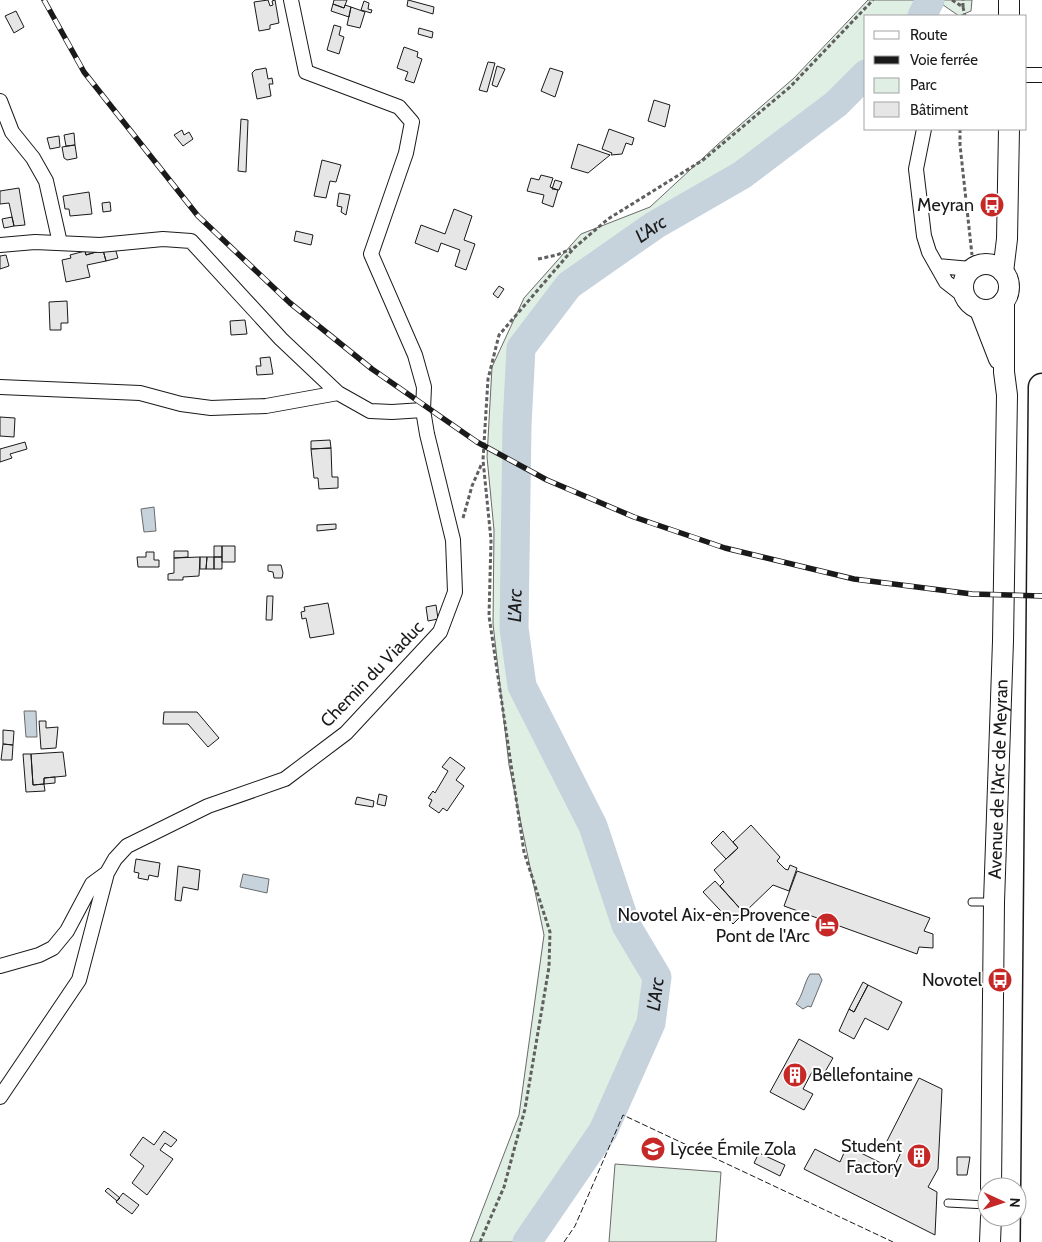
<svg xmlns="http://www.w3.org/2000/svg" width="1042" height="1242" viewBox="0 0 1042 1242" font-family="Cabin,sans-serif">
<rect width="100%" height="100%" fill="#fff"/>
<!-- green -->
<path fill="#e0efe3" stroke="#6a6a6a" d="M868,0H930L922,16H866V74L836,104L742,175L655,225L569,285L521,348L517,425L514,628L522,686L593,826L626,925L657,977L651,1023L603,1131L534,1234L527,1242H470L519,1115L544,935L509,765L493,624L494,530L487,457L492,367L524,298L581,234L650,207L717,145L794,78Z
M936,0H972L971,11L959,16Z
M615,1164L721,1172L716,1242H609Z"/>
<!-- water -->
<path fill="#c6d2dc" stroke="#6a6a6a" d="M154,507L156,531L144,532L141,509Z
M24,711H36L37,737H26Z
M243,874L269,879L267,893L240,887Z
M819,974L822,980L811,1007L808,1006L803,1009L796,1004C803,995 804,983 810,974Z"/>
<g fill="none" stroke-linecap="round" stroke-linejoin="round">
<!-- river -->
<g stroke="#c6d2dc" stroke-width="29">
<path d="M922,16L930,0"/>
<path id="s1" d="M527,1242L603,1131L651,1023L657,977L626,925L593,826L522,686L514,628L517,425L521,348L569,285L655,225L742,175L836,104L866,74"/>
</g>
</g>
<!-- building -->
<path fill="#e6e6e6" stroke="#1a1a1a" d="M268,0L270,6L273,5L272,1L275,0L279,23L270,25V29L259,31L254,2Z
M334,0H347L344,8L333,4Z
M408,0L434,7L433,14L407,6Z
M364,1L369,3L368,9L372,10L371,13L361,10Z
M333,4L344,8L345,5L351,7L349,17L331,11Z
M351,7L365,12L360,28L347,25Z
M16,11L24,27L14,33L5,16Z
M334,25L341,27L339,35L344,37L339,54L327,50Z
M419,28L433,32L432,38L418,34Z
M404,47L418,52L417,57L422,59L414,83L405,80L408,72L397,68Z
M488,62L495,63L487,92L479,90Z
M497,66L505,69L497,87L492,85Z
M266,68L268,79L272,78L273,84H269L271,96L257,99L252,73L255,70Z
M550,68L563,72L555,97L541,91Z
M654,100L670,105L665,127L648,121Z
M241,119L248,120L246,172L238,171Z
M609,129L634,138L632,145L626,143L622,154L611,155L612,153L602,149Z
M182,130L184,135L189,132L193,139L183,146L174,135Z
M74,133L75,145L66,146L64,135Z
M59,136L60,147L50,149L47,138Z
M578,144L610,155L588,173L571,168Z
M75,145L77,158L67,160L64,158L62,147Z
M322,160L341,165L336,182L330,181L326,198L314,196Z
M541,175L553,178L550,187L558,190L553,207L542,203L544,195L527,191L531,178L539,180Z
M555,180L562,182L559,190L552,189Z
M19,188L25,225L14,226L9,203L0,204V191Z
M89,192L92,214L70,216L69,209H65L63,196Z
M339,193L350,195L346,215L341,212L342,207L337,206Z
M110,202L111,211L103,212L102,203Z
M454,209L472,216L464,240L475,244L466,270L455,266L460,250L441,243L438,252L415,243L421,225L445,234Z
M12,217L14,226L4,228L2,219Z
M296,231L313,235L311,245L294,241Z
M115,248L118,258L106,261L103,250L86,255L85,251Z
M103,250L106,261L87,265L90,277L66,282L62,260L71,258L70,255L85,251L86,255Z
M6,255L9,266L0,269V256Z
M499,286L504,289L498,298L493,294Z
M67,301L68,323H61V330H50L49,302Z
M245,320L247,334L231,335L230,321Z
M270,357L273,374L257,375L256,366H261L260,358Z
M0,417L15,418L14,437L0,436Z
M330,440L331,448L311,449V441Z
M25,442L27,449L10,454L12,458L0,462V449Z
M331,448L332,477H338V488L319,489L318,478H314L311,449Z
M336,524V529L317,531V525Z
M214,546H222V557H214Z
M222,546H235V562H222Z
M174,551H188V557L174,558Z
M146,552H154V560H159V567H138L137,557H146Z
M200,557L199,576L183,577V580H168V574L174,573V558Z
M200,557H207L206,569H200Z
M207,557H214V569H206Z
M214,557H222V569H214Z
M268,565H281L283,573L282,578H274L273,572L268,571Z
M267,596H273L272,620H266Z
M328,603L334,634L310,638L306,618L302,619L301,612L305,611L304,607Z
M436,605L438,619L428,621L426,607Z
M164,712H197L219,738L208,747L188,724H163Z
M39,721H46V728L58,727L56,748L41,749Z
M3,730L14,731L13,745L3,744Z
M3,744L13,745L12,760H1Z
M63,752L66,776L44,778V784L33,785L31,754Z
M23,754H31L33,785L44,784L45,791L26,792Z
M450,757L465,768L456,780L464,786L447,811L443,808L439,813L429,806L432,800L428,798L433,791L435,793L448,771L442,767Z
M55,777V783L44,784V778Z
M379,794L387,796L385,806L377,804Z
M357,797L374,801L373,807L355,804Z
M751,825L780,857L777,861L785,869L788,870L790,865L797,868L789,891L773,885L744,913L720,886L724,882L714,870L738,848L733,842Z
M723,831L738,848L726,859L711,843Z
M136,859L160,863L158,877L149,875L148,880L138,878L139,873L134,872Z
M178,866L200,870L198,890L183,887L181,901L175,900Z
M797,871L930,918L924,931L933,934V948L919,947L917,954L784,906Z
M715,881L744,913L733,924L703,892Z
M863,982L868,985L854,1012L849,1009Z
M868,985L902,1002L888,1030L865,1018L854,1039L839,1031L849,1009L854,1012Z
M799,1039L833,1058L822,1077L812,1072L803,1089L813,1094L804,1110L770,1092Z
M919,1078L942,1089L938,1169L928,1187L937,1192L935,1235L804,1169L815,1149L840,1162L847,1146L893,1169L902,1150L886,1143Z
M164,1131L177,1140L171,1147L165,1143L160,1150L173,1159L147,1195L132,1183L144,1166L130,1155L143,1137L154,1145Z
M759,1153L785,1165L780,1176L754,1163Z
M957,1157H970L967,1175H957Z
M108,1188L120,1198L117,1201L105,1191Z
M123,1193L139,1205L132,1214L116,1202Z"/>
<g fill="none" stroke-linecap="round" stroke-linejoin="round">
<defs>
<path id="lane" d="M972,902H993
M948,1203L987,1205"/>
<path id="street" d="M1026,75H1042
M0,101L12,132L33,158L46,181L60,243
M924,129L916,169L924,236L929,252L946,282L964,296
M0,245L35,242L100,245L163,239L191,241L281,339L338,393
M937,266L971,269
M0,387L140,393L181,404L211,408L266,406L338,393L370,411L392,412L423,410
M0,966L39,955L53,948L67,931L92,884L107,873
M0,1097L79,980L107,873L115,859L127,846L208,806L285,779L346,733L440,632L455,592L453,540L427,434L423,410L424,387L415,355L371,254L406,153L412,122L399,107L306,72L291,0"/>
<g id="secondary">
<path d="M1009,16V0"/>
<circle cx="986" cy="287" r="23"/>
<path d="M1003,272L1007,239L1009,129"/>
<path d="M980,310L999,359"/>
<path id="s2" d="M991,1187L994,902L1003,641L1007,395L1004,372V301"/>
<path d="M990,1242L991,1217"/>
</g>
<path id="highway" d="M1034,1242L1042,387"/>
</defs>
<!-- lane casing -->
<use href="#lane" stroke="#1a1a1a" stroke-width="9"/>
<!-- street casing -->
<use href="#street" stroke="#1a1a1a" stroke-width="16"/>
<!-- secondary casing -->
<use href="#secondary" stroke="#1a1a1a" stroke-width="22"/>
<!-- highway casing -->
<use href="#highway" stroke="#1a1a1a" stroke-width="29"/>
<!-- path -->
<path stroke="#5f5f5f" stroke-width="3" stroke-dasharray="4 2.5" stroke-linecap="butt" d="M952,0L963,7V0
M963,7L965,16
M960,129V145L972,255
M538,259L557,255L571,249
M463,518L472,486L482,463
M480,1242L504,1187L525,1109L549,967L550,932L524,852L489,616L491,540L483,460L488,379L499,335L574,248L608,219L703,160L790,87L873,0"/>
<!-- lane -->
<use href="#lane" stroke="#fff" stroke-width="7"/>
<!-- street -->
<use href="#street" stroke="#fff" stroke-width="14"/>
<!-- secondary -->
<use href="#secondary" stroke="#fff" stroke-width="20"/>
<!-- highway -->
<use href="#highway" stroke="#fff" stroke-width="26"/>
<defs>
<path id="rail" d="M44,0L84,72L198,216L290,303L372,369L477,442L547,480L634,517L725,548L854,579L972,594L1042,596"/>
</defs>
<!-- rail casing -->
<use href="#rail" stroke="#1a1a1a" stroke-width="5.5"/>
<!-- rail -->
<use href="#rail" stroke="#fff" stroke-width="4" stroke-dasharray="11" stroke-linecap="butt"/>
<!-- fence -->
<path stroke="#1a1a1a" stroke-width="1" stroke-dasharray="6 2.5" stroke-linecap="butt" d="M564,1242L575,1226L623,1115L893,1242"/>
</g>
<!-- icons -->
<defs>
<symbol id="bus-disc" viewBox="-11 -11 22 22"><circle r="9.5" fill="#c62828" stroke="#fff"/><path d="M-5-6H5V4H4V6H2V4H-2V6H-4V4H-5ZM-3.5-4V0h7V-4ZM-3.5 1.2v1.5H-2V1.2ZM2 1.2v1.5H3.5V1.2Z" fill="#fff"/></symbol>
<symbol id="hotel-disc" viewBox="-11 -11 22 22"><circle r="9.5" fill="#c62828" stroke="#fff"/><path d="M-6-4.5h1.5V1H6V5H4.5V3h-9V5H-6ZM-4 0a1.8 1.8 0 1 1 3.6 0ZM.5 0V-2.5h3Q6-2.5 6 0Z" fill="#fff"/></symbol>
<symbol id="building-disc" viewBox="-11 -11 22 22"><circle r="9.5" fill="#c62828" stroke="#fff"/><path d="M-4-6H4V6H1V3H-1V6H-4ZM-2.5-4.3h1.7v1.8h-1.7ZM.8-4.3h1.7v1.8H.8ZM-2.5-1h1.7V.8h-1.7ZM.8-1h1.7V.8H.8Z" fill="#fff"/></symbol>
<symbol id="school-disc" viewBox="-11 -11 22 22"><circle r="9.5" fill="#c62828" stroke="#fff"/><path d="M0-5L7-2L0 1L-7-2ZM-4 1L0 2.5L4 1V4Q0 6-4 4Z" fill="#fff"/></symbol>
</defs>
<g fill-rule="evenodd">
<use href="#bus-disc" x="978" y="191" width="28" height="28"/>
<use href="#hotel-disc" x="813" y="911" width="28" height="28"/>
<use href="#bus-disc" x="986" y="966" width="28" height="28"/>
<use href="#building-disc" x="781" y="1061" width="28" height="28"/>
<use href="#school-disc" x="639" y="1135" width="28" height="28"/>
<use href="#building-disc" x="905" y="1142" width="28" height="28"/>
</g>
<g text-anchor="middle" stroke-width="4" stroke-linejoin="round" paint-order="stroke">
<!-- poi labels -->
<g font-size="18" fill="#1a1a1a" stroke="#fff" text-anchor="end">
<text x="974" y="211">Meyran</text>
<text x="810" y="921">Novotel Aix-en-Provence<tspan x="810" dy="21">Pont de l'Arc</tspan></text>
<text x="982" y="986">Novotel</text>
<text x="812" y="1081" text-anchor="start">Bellefontaine</text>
<text x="902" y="1152">Student<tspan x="902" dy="21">Factory</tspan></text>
<text x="670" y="1155" text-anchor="start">Lycée Émile Zola</text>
</g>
<!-- street labels -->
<g font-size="18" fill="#1a1a1a" stroke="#fff">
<text transform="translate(372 674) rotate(-46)" y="6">Chemin du Viaduc</text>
<text dy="6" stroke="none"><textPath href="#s2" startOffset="408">Avenue de l'Arc de Meyran</textPath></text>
</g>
<!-- water labels -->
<g font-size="19" font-style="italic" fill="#1a1a1a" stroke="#fff">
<text dy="7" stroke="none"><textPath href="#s1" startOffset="1138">L'Arc</textPath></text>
<text dy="7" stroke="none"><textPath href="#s1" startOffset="702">L'Arc</textPath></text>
<text dy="7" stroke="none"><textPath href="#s1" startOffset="282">L'Arc</textPath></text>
</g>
</g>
<!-- legend -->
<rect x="864" y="15" width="162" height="115" fill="#ffffff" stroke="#a3a3a3"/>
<rect x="874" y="31" width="25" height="8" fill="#ffffff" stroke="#a3a3a3"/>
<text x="910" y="40" font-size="15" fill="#1a1a1a">Route</text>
<rect x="874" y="56" width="25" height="8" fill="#1a1a1a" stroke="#a3a3a3"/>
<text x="910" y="65" font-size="15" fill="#1a1a1a">Voie ferrée</text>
<rect x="874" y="78" width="25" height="15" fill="#e0efe3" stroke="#a3a3a3"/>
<text x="910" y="90" font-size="15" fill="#1a1a1a">Parc</text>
<rect x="874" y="102" width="25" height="15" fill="#e6e6e6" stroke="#a3a3a3"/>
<text x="910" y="115" font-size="15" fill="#1a1a1a">Bâtiment</text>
<!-- north arrow -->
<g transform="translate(1002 1202) rotate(93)"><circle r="24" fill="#ffffff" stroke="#a3a3a3"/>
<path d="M0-4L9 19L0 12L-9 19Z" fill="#c62828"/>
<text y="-8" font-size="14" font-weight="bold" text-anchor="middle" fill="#1a1a1a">N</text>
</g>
</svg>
